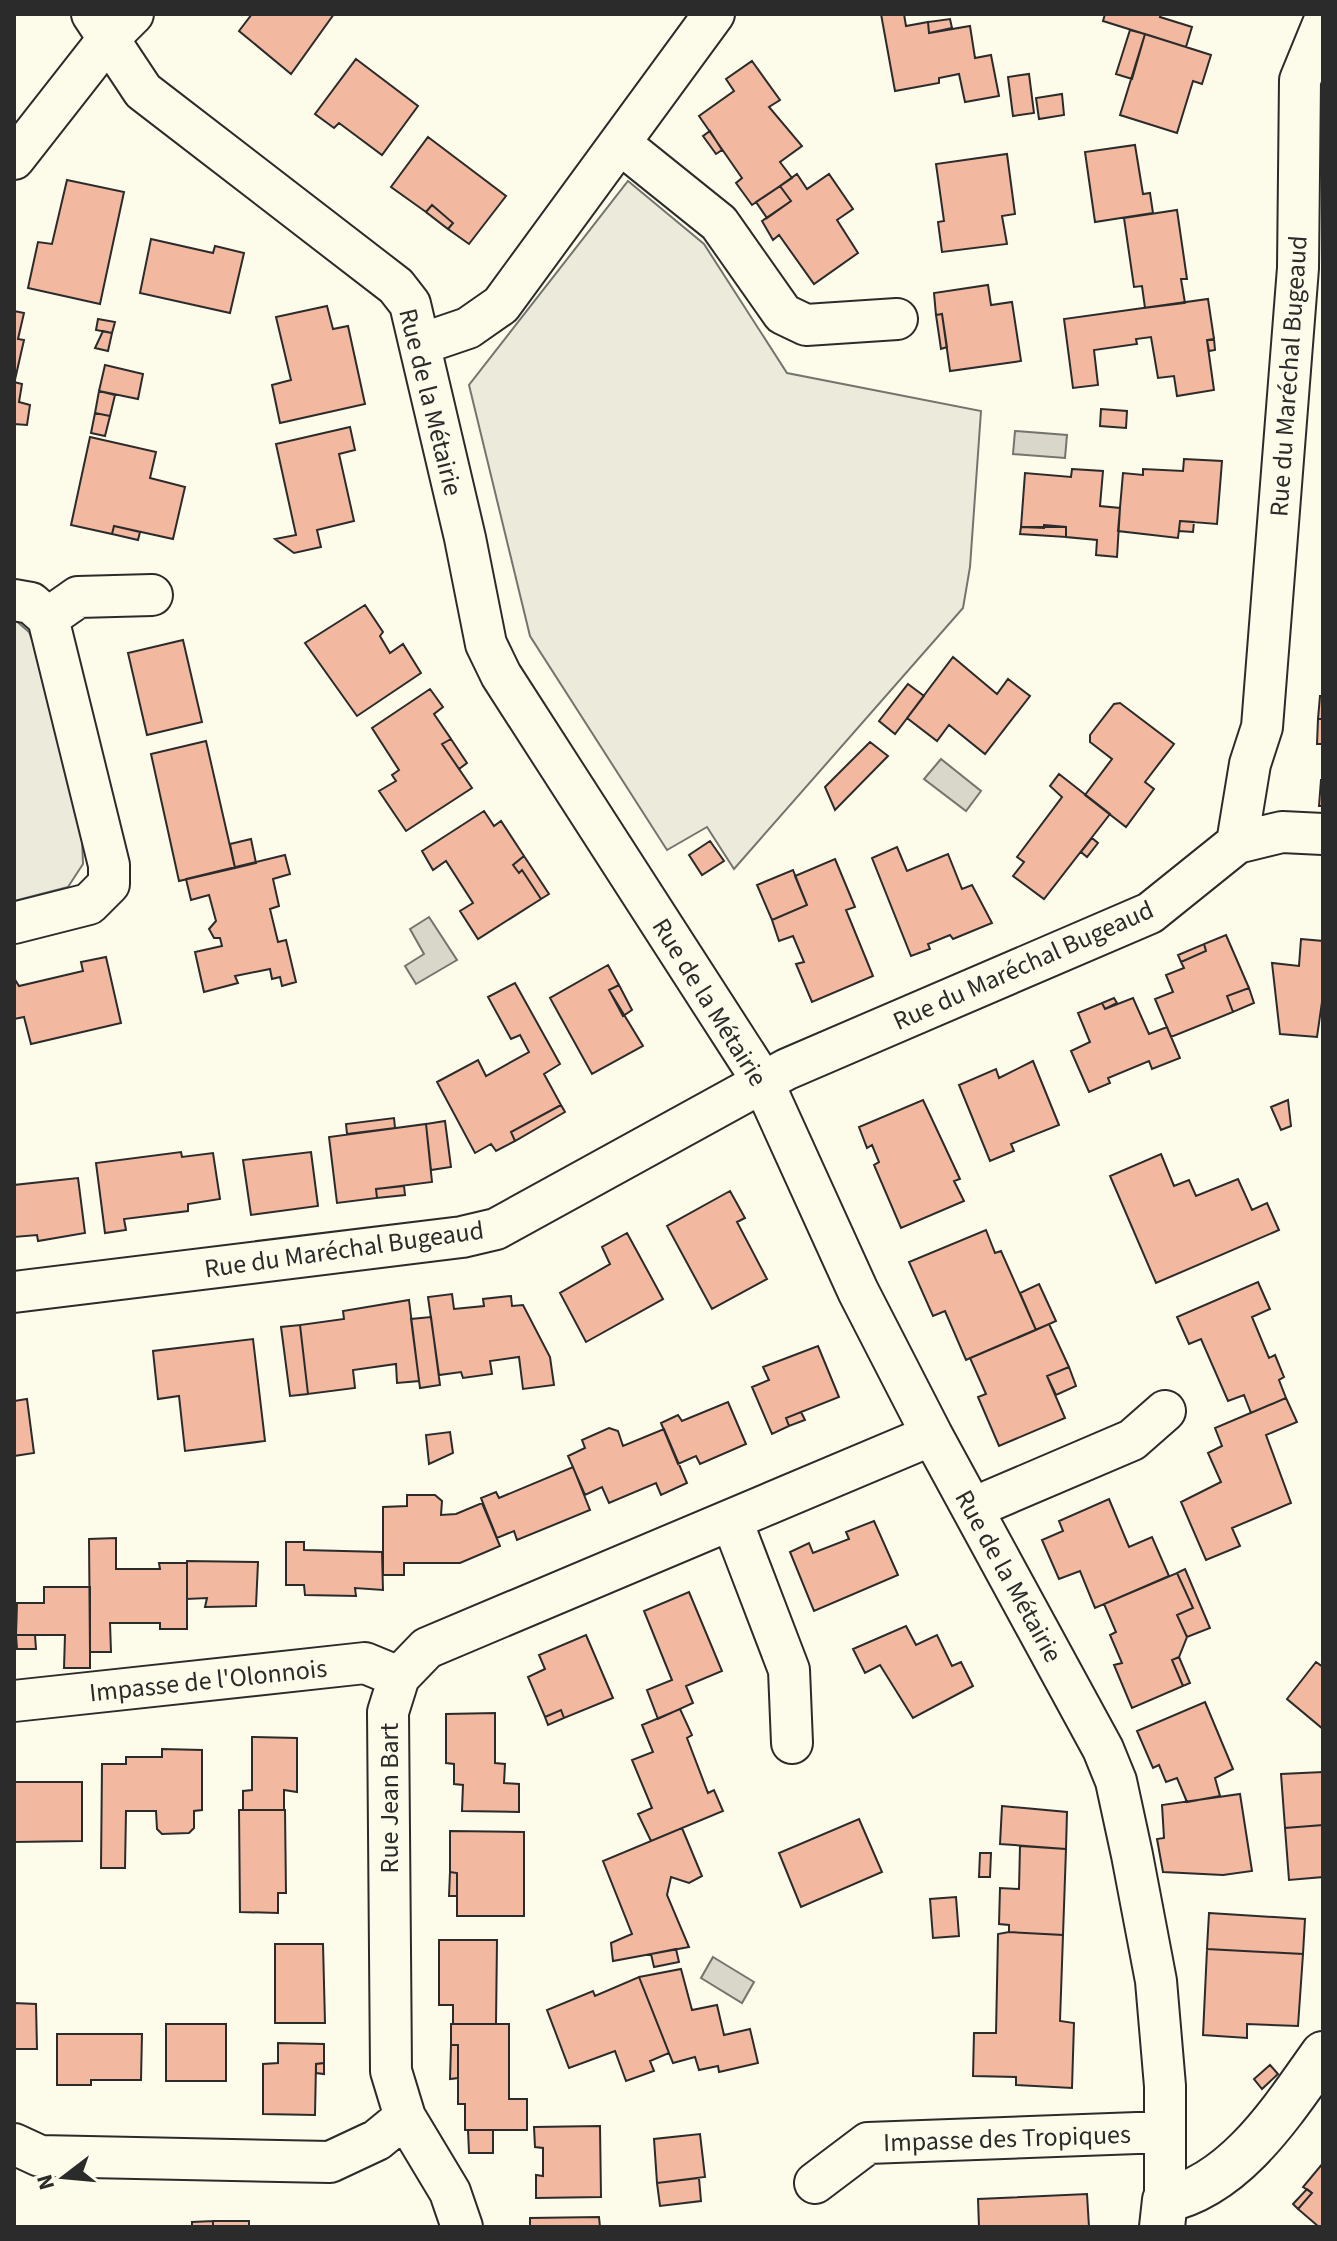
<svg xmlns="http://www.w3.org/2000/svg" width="1337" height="2241" viewBox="0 0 1337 2241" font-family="'Source Sans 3',sans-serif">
<rect width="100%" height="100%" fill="#fdfbea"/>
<!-- green -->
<path fill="#ecebdb" stroke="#74746e" stroke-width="2" d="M628,181L704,244L787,373L981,411L970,567L963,608L734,869L707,827L667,850L530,636L469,385Z
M14,619L29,632L38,655L82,838L83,864L68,887L14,901Z"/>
<!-- water -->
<path fill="#d8d7c9" stroke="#74746e" stroke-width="2" d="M1015,431L1067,435L1065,458L1013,454Z
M941,759L981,791L966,811L924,779Z
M429,917L457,960L416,984L405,966L424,954L410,929Z
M713,1957L754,1982L742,2003L701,1978Z"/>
<!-- building -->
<path fill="#f2b8a0" stroke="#2b2b2b" stroke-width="2" d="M252,14H334L291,74L239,31Z
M881,14H904L906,26L928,22L929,33L970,26L975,58L991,55L999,96L965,102L959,74L939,78V83L895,91Z
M1105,14H1161L1160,17L1192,27L1186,47L1103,21Z
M950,19L952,28L929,33L928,22Z
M1130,30L1145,34L1132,79L1116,74Z
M1145,34L1211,55L1202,84L1193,81L1177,133L1120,115Z
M356,59L418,106L382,155L339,123L334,128L315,114Z
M752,61L780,100L769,107L802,146L780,162L792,178L752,205L736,183L742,178L699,116L734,91L726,79Z
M1029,74L1034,113L1013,116L1008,77Z
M1062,94L1064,115L1039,119L1036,98Z
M710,131L722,150L716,154L703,136Z
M428,137L506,196L469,244L448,229L453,223L432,205L426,212L391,187Z
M1135,145L1143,194L1150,193L1153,213L1095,222L1085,152Z
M1007,154L1015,214L1002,216L1007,244L942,252L938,222L944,221L936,164Z
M797,174L807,189L829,174L853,209L837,220L858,253L814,284L779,235L773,240L762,221L791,201L780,186Z
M67,180L124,192L100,304L28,288L38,242L52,244Z
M780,186L791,201L767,218L756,202Z
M432,205L453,223L448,229L426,212Z
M1177,210L1187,279H1181L1185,303L1145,308L1142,286L1134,287L1124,218Z
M151,239L213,253L215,246L244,253L230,313L140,293Z
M988,285L991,305L1012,302L1021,361L950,371L942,314L936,315L934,293Z
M1208,299L1214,339L1207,340L1214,390L1177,396L1174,376L1158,378L1151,337L1136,339L1137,344L1094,350L1098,385L1073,388L1064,319Z
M327,306L333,329L348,326L365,404L280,423L272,385L291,380L276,317Z
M14,311L24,313L18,339L24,340L14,384Z
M942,314L947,347L941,349L936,315Z
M98,319L115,322L112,333L96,330Z
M103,331L112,333L108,351L95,348Z
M1214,339L1215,350L1209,351L1207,340Z
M105,365L143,374L138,399L99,391Z
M14,382L22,384L19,402L30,405L27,425L14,424Z
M99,391L115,395L110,416L95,413Z
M1101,409L1127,411L1126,428L1100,426Z
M95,413L110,416L105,436L91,433Z
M350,427L355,450L339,454L354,521L317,530L321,547L294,553L275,539L296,535L276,444Z
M90,437L156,452L150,478L185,487L173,539L114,526L112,534L71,525Z
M1184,459L1222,461L1217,524L1180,521L1178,538L1118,531L1123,473L1143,475V469L1183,471Z
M1072,469L1103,471L1100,506L1120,508L1117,557L1096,555L1097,540L1066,537V527H1021L1025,473L1071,477Z
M1180,521L1194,522L1193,532L1179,531Z
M1044,525L1066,527V537L1020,534L1021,527L1044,528Z
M114,526L140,532L138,540L112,534Z
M365,605L383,632L380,636L390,653L403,644L421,673L357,716L305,643Z
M183,640L202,722L147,735L128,653Z
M953,657L997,694L1008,679L1030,696L985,754L949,725L937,741L907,718Z
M908,684L924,696L895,734L879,721Z
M430,689L443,707L434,714L451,739L442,744L472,788L406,831L379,791L396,781L392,775L399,770L372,728Z
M1320,696H1323V719H1318Z
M1120,703L1174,744L1145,782L1154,789L1126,827L1085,795L1112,759L1090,742V735L1114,704Z
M1318,719H1323V744H1317Z
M451,739L467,763L459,769L442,744Z
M206,741L235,868L179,881L151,754Z
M870,742L888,756L835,810L825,787Z
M1059,774L1110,814L1044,899L1013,876L1024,862L1017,857L1062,797L1050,786Z
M1321,780H1323V806H1319Z
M484,811L494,826L501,821L524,856L513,865L519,873L522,870L541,899L478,939L460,911L473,903L446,861L433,870L422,851Z
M1092,838L1098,843L1087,857L1081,852Z
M251,839L256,863L235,868L230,844Z
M710,841L724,861L702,875L689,855Z
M897,847L907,871L948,854L962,889L972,885L992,923L953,939L950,935L928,944L930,949L911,956L872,858Z
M285,855L290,874L273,879L279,906L270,909L278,942L286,940L296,982L282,986L280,977L272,979L270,969L235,976L238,983L204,992L195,952L222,946L220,938H214L209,929L216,921L209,895L191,900L186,879Z
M524,856L549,894L541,899L522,870L519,873L513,865Z
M835,859L855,907L846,910L873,976L812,1002L796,964L804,962L793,936L779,941L772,920L807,905L795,876Z
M793,870L807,905L772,920L757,885Z
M1226,935L1249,988L1227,996L1233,1012L1171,1037L1155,999L1173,992L1166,975L1184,968L1181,962L1206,951L1204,944Z
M1301,939L1323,941V995L1317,1037L1280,1034L1272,963L1299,966Z
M1204,944L1206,951L1181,962L1178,955Z
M106,957L121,1023L31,1044L24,1017L14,1019V978L19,986L83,971L81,962Z
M608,965L619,985L609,990L643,1046L592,1074L550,998Z
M515,983L560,1064L544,1074L561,1105L511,1132L515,1141L496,1151L491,1144L475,1153L437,1082L478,1060L486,1076L529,1052L520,1035L511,1039L488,997Z
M619,985L632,1010L623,1016L609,990Z
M1249,988L1254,1003L1233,1012L1227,996Z
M1114,998L1117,1003L1105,1009L1102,1003Z
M1133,998L1149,1034L1167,1027L1180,1058L1152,1069L1149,1061L1108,1078L1110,1083L1089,1092L1071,1051L1090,1042L1078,1013L1102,1003L1105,1009Z
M1033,1061L1059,1125L1011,1144L1014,1151L990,1161L959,1085L996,1069L999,1078Z
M923,1100L960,1179L954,1181L964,1201L901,1228L874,1165L879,1162L872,1145L867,1148L859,1127Z
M1288,1100L1291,1126L1281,1130L1271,1107Z
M561,1105L565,1112L515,1141L511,1132Z
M394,1118L395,1128L347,1134L346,1124Z
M445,1121L451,1167L431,1170L426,1124Z
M426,1124L432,1182L376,1189L377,1198L337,1203L329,1137Z
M181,1152L182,1157L213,1153L220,1199L188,1204V1211L124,1219L126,1230L105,1233L96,1163Z
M311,1152L318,1206L251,1215L243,1160Z
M1161,1154L1174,1186L1189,1180L1196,1196L1238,1179L1252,1210L1267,1203L1279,1230L1156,1283L1110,1176Z
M78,1178L85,1233L38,1241L37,1235L14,1237V1185Z
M404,1186L405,1195L377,1198L376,1189Z
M730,1191L745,1218L737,1222L767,1279L712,1309L667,1226Z
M986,1230L995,1253L1001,1251L1036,1330L966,1360L945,1311L933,1316L909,1262Z
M627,1233L663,1299L586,1342L560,1293L610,1264L602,1247Z
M1258,1282L1270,1309L1252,1317L1269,1358L1275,1355L1284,1377L1279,1380L1286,1398L1251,1413L1244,1395L1228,1401L1201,1339L1189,1344L1177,1317Z
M1039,1284L1056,1321L1036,1330L1020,1293Z
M452,1294L454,1309L484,1306L483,1299L511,1296L512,1306L523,1305L550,1357L554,1385L523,1389L519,1357L490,1361L492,1374L463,1378L461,1372L439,1375L428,1297Z
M409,1300L419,1381L397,1383L396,1364L353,1370L355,1388L308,1394L300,1325L344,1319L343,1311Z
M431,1317L440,1385L420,1388L411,1319Z
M1049,1324L1069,1367L1047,1376L1065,1418L999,1446L978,1397L986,1394L970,1358Z
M300,1325L308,1394L290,1396L281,1327Z
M253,1339L265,1441L185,1451L179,1396L158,1399L153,1351Z
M818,1346L839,1397L786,1418L789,1426L772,1434L752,1387L769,1380L763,1367Z
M1069,1367L1076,1386L1056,1395L1047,1376Z
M1286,1398L1297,1422L1266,1435L1291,1503L1232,1528L1240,1546L1206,1560L1181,1502L1221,1482L1208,1453L1222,1446L1215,1428Z
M27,1399L34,1453L14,1456V1401Z
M728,1402L746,1444L700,1464L696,1456L678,1464L661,1423L678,1415L682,1421Z
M801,1412L805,1420L789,1426L786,1418Z
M609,1428L618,1431L623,1446L664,1429L687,1483L661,1495L656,1483L609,1503L602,1487L585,1495L568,1456L585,1448L582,1440Z
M450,1432L453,1453L429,1464L426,1435Z
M573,1467L590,1510L517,1540L514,1531L497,1538L481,1498L496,1492L499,1498Z
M407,1495H435L442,1501L441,1515L456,1514L482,1503L500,1546L460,1563H404V1575H383V1507L407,1506Z
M1109,1499L1129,1547L1152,1537L1169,1576L1095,1608L1080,1571L1059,1579L1042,1540L1063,1531L1059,1521Z
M874,1521L898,1575L814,1611L790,1552L809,1543L813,1553L849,1539L846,1532Z
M116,1538V1569H160L159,1563H187V1629H160V1623H110L111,1652H90L89,1539Z
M286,1542H304V1550L382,1552L383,1590L355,1588L356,1596L305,1595L304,1585H286Z
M187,1561L258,1562L256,1606L205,1607L207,1598L187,1599Z
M1185,1569L1210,1628L1187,1637L1177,1615L1193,1608L1177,1573Z
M1177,1573L1193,1608L1177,1615L1187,1637L1179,1657L1172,1660L1183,1686L1132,1708L1114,1665L1122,1663L1110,1635L1116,1632L1104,1604Z
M44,1587H90V1668H64L65,1635H16L17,1603H44Z
M689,1592L722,1671L686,1686L693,1703L658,1719L647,1690L672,1680L644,1611Z
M906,1626L916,1645L937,1635L952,1666L961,1662L973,1686L913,1718L880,1665L865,1673L853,1649Z
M16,1635H35L36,1649H17Z
M586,1635L613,1698L564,1718L561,1710L545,1717L528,1677L545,1669L539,1655Z
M1179,1657L1190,1683L1183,1686L1172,1660Z
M1316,1662L1323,1667V1729L1287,1699Z
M1205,1702L1233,1769L1215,1778L1220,1796L1187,1802L1177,1778L1166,1782L1159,1765L1153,1768L1137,1731Z
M680,1709L692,1735L687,1738L708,1793L714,1790L723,1811L651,1841L638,1814L652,1808L632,1760L653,1752L642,1725Z
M561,1710L564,1718L548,1725L545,1717Z
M495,1713V1763L505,1764L504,1783L519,1784V1812L462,1811L463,1785L454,1784V1764L446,1763V1714Z
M252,1737L297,1738V1792L284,1790V1810H243V1791L252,1790Z
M162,1749L202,1750V1810L194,1811V1828L189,1833L162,1834L157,1829L156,1811H126L125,1868H101L102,1764H126V1757H162Z
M1323,1772V1825L1285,1828L1281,1774Z
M14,1782H82V1841L14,1842Z
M1240,1794L1252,1871L1223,1875L1163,1872L1157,1839L1164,1838L1162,1805Z
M1002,1806L1067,1812L1066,1849L1000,1844Z
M239,1810H285L286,1893H278V1913L240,1912Z
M859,1819L882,1872L801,1907L779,1853Z
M1323,1825V1877L1289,1880L1285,1828Z
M682,1828L702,1876L689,1883L671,1877L667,1895L689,1947L613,1961L611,1943L632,1934L603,1861Z
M450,1831L524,1832V1916H457V1873L450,1872Z
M1020,1846L1066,1849L1063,1935L1009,1932V1925L999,1924L1000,1888L1019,1889Z
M980,1853H991L990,1877H979Z
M450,1872L457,1873V1896H449Z
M956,1897L959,1936L933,1938L930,1899Z
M1209,1913L1305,1919L1303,1954L1207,1949Z
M1009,1932L1063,1935L1060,2021L1074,2023L1072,2088L1016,2085V2077L973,2076L974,2033H996L998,1934Z
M439,1940H497L496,2024H453V2005H439Z
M275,1944H323L325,2023H275Z
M676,1949L679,1962L654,1967L651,1954Z
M1207,1949L1303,1954L1298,2026L1247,2024V2038L1203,2035Z
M681,1969L692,2010L717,2005L724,2035L750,2029L758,2063L719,2072L718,2066L699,2070L695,2057L673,2063L639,1977Z
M639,1977L669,2053L650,2061L654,2071L626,2081L615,2051L569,2068L547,2010L593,1991L595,1996Z
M14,2003L36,2004L37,2049H14Z
M166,2024H226V2081H166Z
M451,2024H509V2099H527V2130H465V2104H458V2045H451Z
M57,2034H142L141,2080H91V2085H57Z
M278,2043L324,2044V2063L316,2064L315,2115L263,2114V2064L278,2063Z
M451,2045H458V2078L450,2079Z
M324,2063V2074L316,2073V2064Z
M1270,2065L1278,2074L1262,2089L1254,2079Z
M600,2126L601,2197L536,2198V2175L543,2176V2148L535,2147L534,2127Z
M468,2130H493V2153H469Z
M700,2134L705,2177L657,2183L654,2139Z
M1323,2163V2227H1319L1298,2209L1312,2193L1303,2187Z
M699,2178L701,2201L660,2206L657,2183Z
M1307,2189L1312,2193L1298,2209L1293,2204Z
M1087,2194L1089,2227H979L978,2199Z
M599,2217L600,2227H530V2218Z
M213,2221H249V2227H213Z
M213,2221V2227H192V2222Z"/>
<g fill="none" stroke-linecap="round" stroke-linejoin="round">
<defs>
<path id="minor" d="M92,14L143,91L396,286L410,304L465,538L486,644L501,675L763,1082L858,1291L932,1435L1103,1749L1116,1781L1132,1855L1156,1981L1165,2086V2200
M622,145L719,223L783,314L806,325L897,319
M14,159L108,39L133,14
M421,344L468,328L501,305L714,14
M14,600L31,603L48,618L109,865V884L89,904L14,923
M48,618L78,597L152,595
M1237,843L1282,832L1323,834
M14,1292L462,1237L496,1229L787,1069L1150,913L1237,843L1250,764L1262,727L1298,268L1300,80L1323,24
M973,1508L1132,1440L1165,1411
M732,1521L789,1670L792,1743
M14,1701L365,1663L399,1677
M14,2144L40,2156L330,2162L377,2140L405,2117
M815,2183L868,2143L1164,2132
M462,2227L450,2192L405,2117L391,2071L388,1712L399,1677L427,1648L932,1435"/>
<path id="tertiary" d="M1162,2227L1165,2200C1236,2185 1283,2110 1323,2054"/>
</defs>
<!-- minor casing -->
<use href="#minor" stroke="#2b2b2b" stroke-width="44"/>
<!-- tertiary casing -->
<use href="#tertiary" stroke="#2b2b2b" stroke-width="48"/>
<!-- minor -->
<use href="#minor" stroke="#fdfbea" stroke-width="40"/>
<!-- tertiary -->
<use href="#tertiary" stroke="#fdfbea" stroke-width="44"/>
</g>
<g text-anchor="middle" stroke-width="6" stroke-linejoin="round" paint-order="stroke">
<!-- street labels -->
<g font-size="26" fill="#2b2b2b" stroke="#fdfbea">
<text transform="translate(1288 376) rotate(-86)" y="9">Rue du Maréchal Bugeaud</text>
<text transform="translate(431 402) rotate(76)" y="9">Rue de la Métairie</text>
<text transform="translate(1023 965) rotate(-24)" y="9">Rue du Maréchal Bugeaud</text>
<text transform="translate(710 1002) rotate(58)" y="9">Rue de la Métairie</text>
<text transform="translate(344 1249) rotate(-8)" y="9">Rue du Maréchal Bugeaud</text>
<text transform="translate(1009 1576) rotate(61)" y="9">Rue de la Métairie</text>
<text transform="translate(208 1680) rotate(-6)" y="9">Impasse de l'Olonnois</text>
<text transform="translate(389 1798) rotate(-90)" y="9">Rue Jean Bart</text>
<text transform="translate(1007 2138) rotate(-2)" y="9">Impasse des Tropiques</text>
</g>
</g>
<!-- border -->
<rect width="1337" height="2241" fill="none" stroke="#2b2b2b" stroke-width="32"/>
<!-- north arrow -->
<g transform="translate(64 2177) rotate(254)" stroke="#fdfbea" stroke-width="6" paint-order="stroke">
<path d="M0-6L14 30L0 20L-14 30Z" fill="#2b2b2b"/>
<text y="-12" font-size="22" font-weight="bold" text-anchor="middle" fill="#2b2b2b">N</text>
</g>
</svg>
